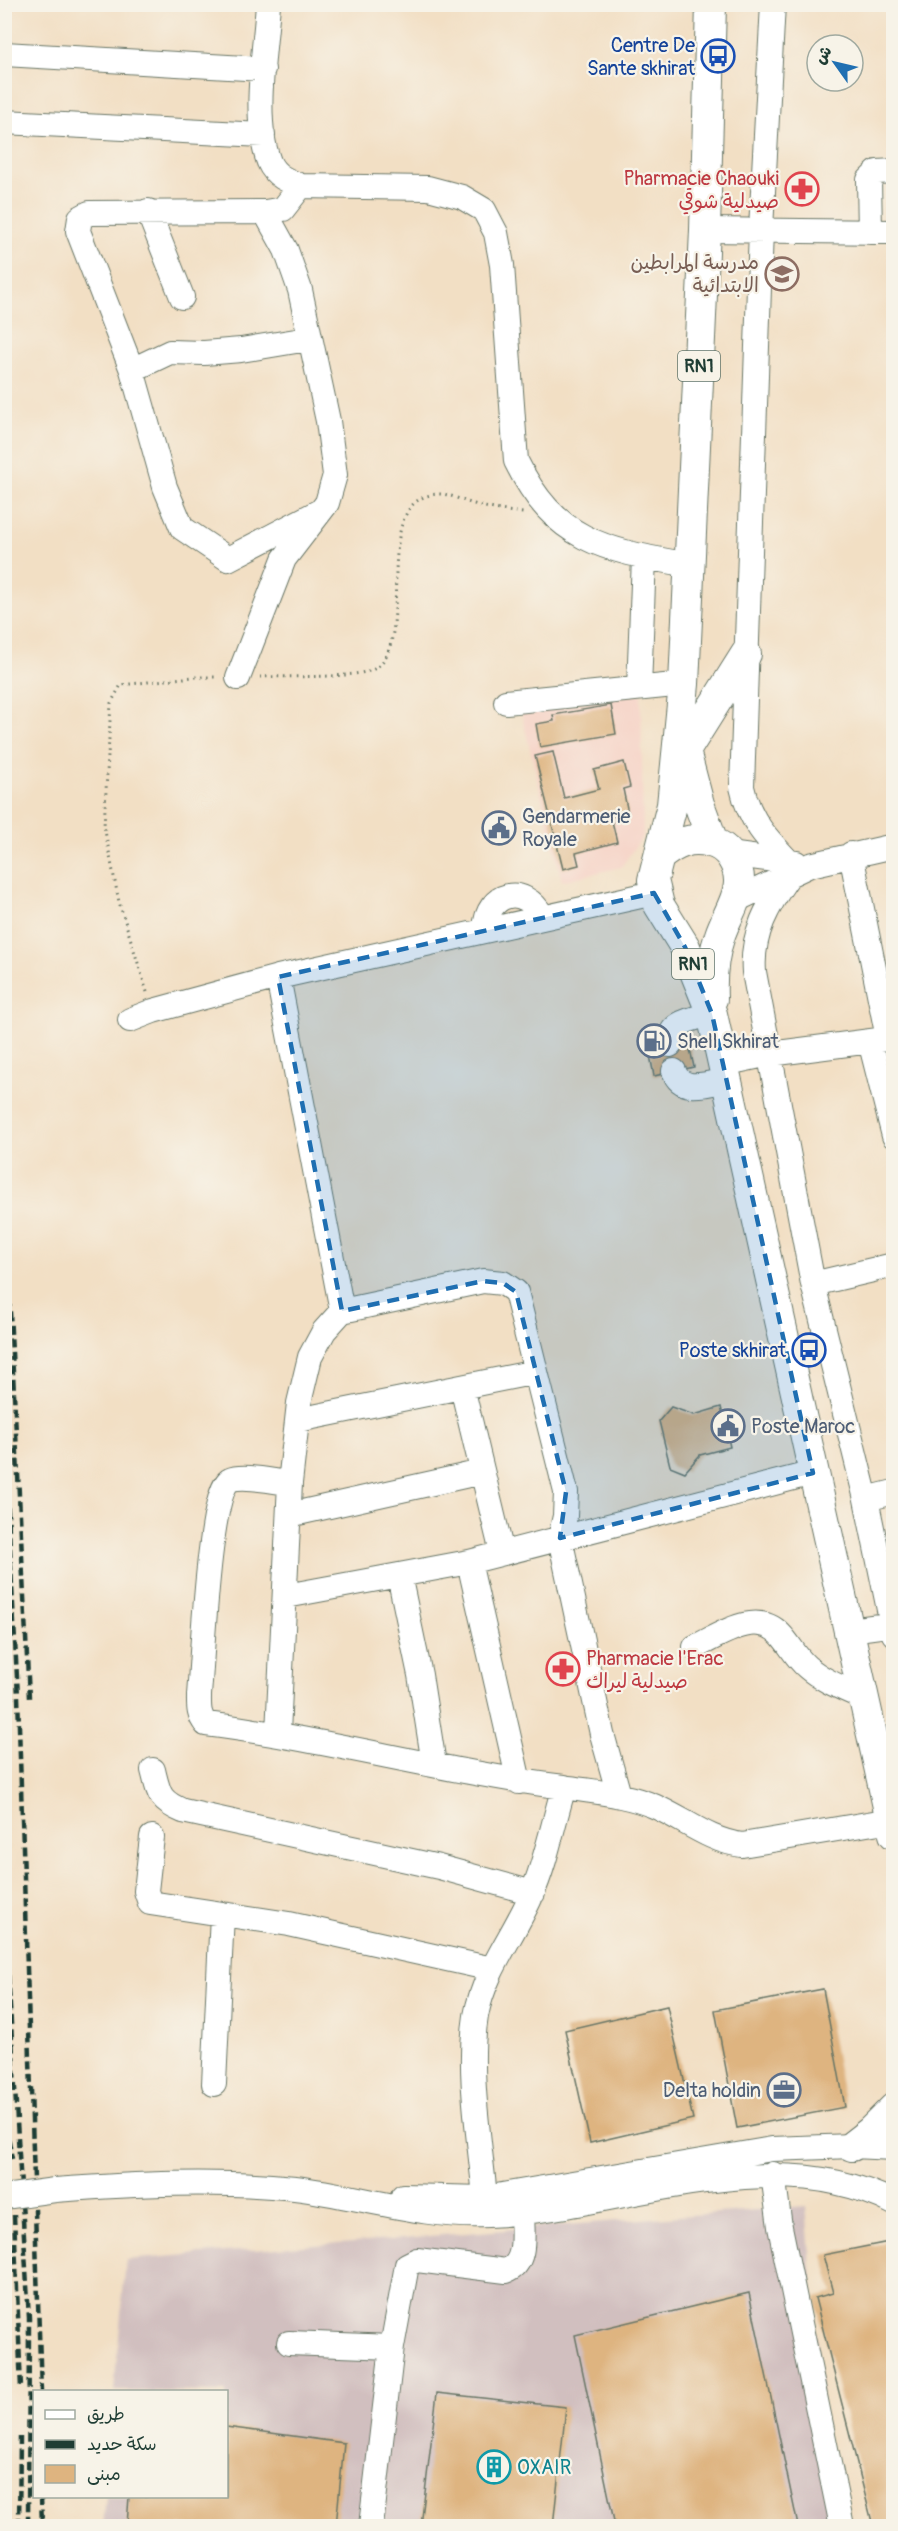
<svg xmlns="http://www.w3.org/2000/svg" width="898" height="2531" viewBox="0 0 898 2531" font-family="Pangolin,'Playpen Sans Arabic',sans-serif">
<rect width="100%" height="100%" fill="#f7f3e8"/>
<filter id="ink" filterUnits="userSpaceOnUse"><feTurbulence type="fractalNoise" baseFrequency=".0167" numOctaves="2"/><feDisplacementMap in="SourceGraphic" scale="12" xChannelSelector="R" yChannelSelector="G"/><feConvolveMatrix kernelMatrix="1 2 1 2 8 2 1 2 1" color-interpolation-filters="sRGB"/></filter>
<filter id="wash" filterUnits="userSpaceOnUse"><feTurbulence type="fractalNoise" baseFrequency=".008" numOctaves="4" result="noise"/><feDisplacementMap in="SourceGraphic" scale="24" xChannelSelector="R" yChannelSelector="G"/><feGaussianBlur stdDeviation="1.35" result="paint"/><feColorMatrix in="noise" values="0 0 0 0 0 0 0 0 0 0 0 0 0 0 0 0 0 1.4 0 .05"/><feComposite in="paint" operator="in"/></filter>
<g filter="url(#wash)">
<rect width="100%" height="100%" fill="#f2dfc4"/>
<!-- built -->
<path fill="#f6d1c5" d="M641,693L643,836L621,867L562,881L521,712Z"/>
<!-- industrial -->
<path fill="#d1bfbf" d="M806,2206L832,2526H103L106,2497L226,2496V2392L114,2391L126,2260Z"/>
<g id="blocks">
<!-- building -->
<path fill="#deb480" d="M611,705L616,734L540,747L536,724L554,721L553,715Z
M553,752L564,798L599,789L594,770L624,762L630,787L623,789L628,813L611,817L617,842L576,853L579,865L563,869L535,756Z
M688,1041L694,1067L654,1076L649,1050Z
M671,1407L694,1415L721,1407L730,1447L700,1455L685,1472L670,1466L659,1421Z
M823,1989L845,2107L737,2128L715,2010Z
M667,2006L693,2119L590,2143L565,2030Z
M894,2241V2526H873L815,2298L833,2293L823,2255Z
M749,2293L798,2526H615L575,2335Z
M437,2393L566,2407L553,2526H421Z
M226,2427L344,2443L336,2526H127L129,2496H226Z"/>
</g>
</g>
<g filter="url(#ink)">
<use href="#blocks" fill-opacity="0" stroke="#697666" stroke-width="1.5"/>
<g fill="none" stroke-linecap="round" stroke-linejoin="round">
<defs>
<path id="minor" d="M268,4C265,51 252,118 269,162C275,176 288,181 301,186L428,188L462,197L484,210L496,233L502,265L516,461C556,543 606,550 689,565
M773,4L761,229L742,787C749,820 767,839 790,863
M4,54L263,69
M4,122L263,135
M301,186L283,209L265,212L89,213L80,218L78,231L132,370L165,487L182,528L228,559L320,511
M148,211L182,297
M705,230L894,232
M870,232L869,180L877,172L894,171
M132,370L170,352L204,353L241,350L308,339
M238,678L284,559L327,503L335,475L328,421L300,290L286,250L265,212
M639,688L644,557
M506,702L684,684
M729,854L796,863
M851,854L888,1038
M789,875C768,905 751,934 754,972L813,1284L866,1499L894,1634
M736,900L810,865L894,846
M485,929C487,892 524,883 542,916
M130,1020L153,1011L278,977L654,893
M870,1041L894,1136
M670,1045C667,1021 694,1019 712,1014
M723,1064L770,1054L894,1038
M674,1071C681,1094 709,1083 727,1080
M813,1284L894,1265
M342,1311L483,1281L503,1283L516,1292L566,1492L565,1516L560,1538L602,1734L619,1795
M462,1387L502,1553
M298,1420L536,1372
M290,1483C276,1482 243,1474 230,1480C209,1489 202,1664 199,1695C199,1706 198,1715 206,1724C327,1739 444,1772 564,1787
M866,1499L894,1492
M289,1515L482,1472
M469,1562L519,1782
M399,1575L420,1675L434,1764
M286,1596L469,1562L813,1473
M850,1630L894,1624
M695,1647C720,1635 756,1609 780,1634C790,1644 796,1658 807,1667C823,1681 845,1689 864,1698
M278,1733L290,1483L299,1403L310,1357L324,1331L342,1311L278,977
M153,1770C159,1794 159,1801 183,1811L439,1867L533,1893
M152,1837L146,1891L150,1903L289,1924L492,1969
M214,2084L222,1914
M773,2174L780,2227L842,2526
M55,2190C135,2184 215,2180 295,2188C360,2196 422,2218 488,2215C618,2210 770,2138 894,2203
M403,2196L485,2198L772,2149L852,2146L894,2148
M485,2198C480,2140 467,2072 476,2016C484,1972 513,1937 531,1896C546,1863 553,1823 564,1787C594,1792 625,1794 654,1806C684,1819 709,1841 742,1845L891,1820
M289,2343L392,2347L407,2265L417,2260L506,2271C528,2264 522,2231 522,2212
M371,2526L392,2347"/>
<path id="major" d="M711,4L705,230L684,684L672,805L653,880L659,905L685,947L712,1014L894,1834
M685,751L699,804L713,842
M685,751L746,654
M660,856C675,844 690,836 710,842C719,844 727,850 732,858C750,886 729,908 720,935C713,955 711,978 712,999
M852,2146L870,2132L894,2108"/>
</defs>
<!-- minor casing -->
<use href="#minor" stroke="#697666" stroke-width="26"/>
<!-- major casing -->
<use href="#major" stroke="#697666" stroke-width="32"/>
<!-- path -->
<path stroke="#697666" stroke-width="3" stroke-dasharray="1.5 4.5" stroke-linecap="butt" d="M260,677C285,676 355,679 374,669C420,643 365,496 439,494C451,494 462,501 474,504C490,509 506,511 523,513
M147,992L119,902L104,826L111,703L121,685L193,677H218"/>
<!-- minor -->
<use href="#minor" stroke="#fff" stroke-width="24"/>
<!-- major -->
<use href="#major" stroke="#fff" stroke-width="30"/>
<!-- rail -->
<path stroke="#1f3d34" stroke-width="4.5" stroke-dasharray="9 4.5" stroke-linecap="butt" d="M4,1190L29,1698
M4,1440L18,1696L41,2392
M4,1908L29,2318L28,2526
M4,2113L12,2159
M14,2215L21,2389
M41,2496L42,2526
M19,2526L20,2437"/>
<defs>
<path id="minor-bridge" d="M4,2197L55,2190"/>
</defs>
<!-- minor-bridge casing -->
<use href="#minor-bridge" stroke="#697666" stroke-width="26" stroke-linecap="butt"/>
<!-- minor-bridge -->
<use href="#minor-bridge" stroke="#fff" stroke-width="24"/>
</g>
</g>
<!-- marked area -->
<path fill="#1f6fb2" fill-opacity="0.2" stroke="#1f6fb2" stroke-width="4.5" stroke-dasharray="12 8" stroke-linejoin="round" d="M654,893L685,947L712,1014L813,1473L560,1538L566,1492L516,1292L503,1283L483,1281L342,1311L278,977Z"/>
<!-- icons -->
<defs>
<symbol id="bus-ring" viewBox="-11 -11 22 22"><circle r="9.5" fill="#f7f3e8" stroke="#1a4fb4" stroke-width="1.5"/><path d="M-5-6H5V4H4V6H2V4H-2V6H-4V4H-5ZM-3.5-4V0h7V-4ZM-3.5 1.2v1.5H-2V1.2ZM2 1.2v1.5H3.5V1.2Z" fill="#1a4fb4"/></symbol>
<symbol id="pharmacy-ring" viewBox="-11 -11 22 22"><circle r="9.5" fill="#f7f3e8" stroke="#e0444e" stroke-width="1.5"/><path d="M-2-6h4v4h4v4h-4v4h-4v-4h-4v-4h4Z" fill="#e0444e"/></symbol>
<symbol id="school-ring" viewBox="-11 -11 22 22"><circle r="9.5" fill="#f7f3e8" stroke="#8d6e63" stroke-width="1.5"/><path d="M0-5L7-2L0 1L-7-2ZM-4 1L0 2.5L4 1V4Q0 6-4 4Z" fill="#8d6e63"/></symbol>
<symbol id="civic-ring" viewBox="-11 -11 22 22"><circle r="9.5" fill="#f7f3e8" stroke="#5c6f8a" stroke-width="1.5"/><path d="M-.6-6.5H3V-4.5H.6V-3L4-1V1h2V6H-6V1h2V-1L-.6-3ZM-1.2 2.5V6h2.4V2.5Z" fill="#5c6f8a"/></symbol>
<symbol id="fuel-ring" viewBox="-11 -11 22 22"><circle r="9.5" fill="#f7f3e8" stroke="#5c6f8a" stroke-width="1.5"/><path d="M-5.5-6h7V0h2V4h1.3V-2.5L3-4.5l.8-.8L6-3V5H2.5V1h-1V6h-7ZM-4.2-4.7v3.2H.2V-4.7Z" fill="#5c6f8a"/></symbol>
<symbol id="office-ring" viewBox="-11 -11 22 22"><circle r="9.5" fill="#f7f3e8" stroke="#5c6f8a" stroke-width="1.5"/><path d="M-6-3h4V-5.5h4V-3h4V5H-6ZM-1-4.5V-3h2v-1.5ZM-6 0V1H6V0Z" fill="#5c6f8a"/></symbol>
<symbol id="building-ring" viewBox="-11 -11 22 22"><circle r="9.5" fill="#f7f3e8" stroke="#0f9aa8" stroke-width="1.5"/><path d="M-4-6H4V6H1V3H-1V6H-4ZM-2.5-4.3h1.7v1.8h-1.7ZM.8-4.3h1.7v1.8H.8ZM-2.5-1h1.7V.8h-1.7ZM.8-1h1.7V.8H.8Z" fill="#0f9aa8"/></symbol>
</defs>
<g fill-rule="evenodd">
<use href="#bus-ring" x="699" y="37" width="38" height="38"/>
<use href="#pharmacy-ring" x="783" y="170" width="38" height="38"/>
<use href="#school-ring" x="763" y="255" width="38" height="38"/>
<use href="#civic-ring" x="480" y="809" width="38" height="38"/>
<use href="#fuel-ring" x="635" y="1022" width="38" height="38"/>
<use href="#bus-ring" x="790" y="1331" width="38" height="38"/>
<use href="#civic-ring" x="709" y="1407" width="38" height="38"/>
<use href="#pharmacy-ring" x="544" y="1650" width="38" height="38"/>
<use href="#office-ring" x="765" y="2071" width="38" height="38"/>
<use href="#building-ring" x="475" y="2448" width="38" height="38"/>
</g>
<g text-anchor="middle" stroke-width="4.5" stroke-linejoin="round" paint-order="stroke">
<!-- shield labels -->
<g fill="#f7f3e8" stroke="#60746a" stroke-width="1.5">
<rect x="678" y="351" width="42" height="30" rx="4.5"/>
<rect x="672" y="949" width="42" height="30" rx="4.5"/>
</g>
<g font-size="18" font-weight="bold" fill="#1f3d34">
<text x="699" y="372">RN1</text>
<text x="693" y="970">RN1</text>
</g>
<!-- transit labels -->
<g font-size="20" fill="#164399" stroke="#f7f3e8" text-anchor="end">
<text x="695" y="52">Centre De<tspan x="695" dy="23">Sante skhirat</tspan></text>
<text x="786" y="1357">Poste skhirat</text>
</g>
<!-- health labels -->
<g font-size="20" fill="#be3a42" stroke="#f7f3e8" text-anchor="end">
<text x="779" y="185">Pharmacie Chaouki<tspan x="779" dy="23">صيدلية شوقي</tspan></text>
<text x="586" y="1665" text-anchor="start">Pharmacie l'Erac<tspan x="586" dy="23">صيدلية ليراك</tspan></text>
</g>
<!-- education labels -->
<g font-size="20" fill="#785e54" stroke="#f7f3e8" text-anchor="end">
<text x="759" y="269">مدرسة المرابطين<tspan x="759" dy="23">الابتدائية</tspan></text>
</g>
<!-- service labels -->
<g font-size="20" fill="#4e5e75" stroke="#f7f3e8" text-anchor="start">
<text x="522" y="823">Gendarmerie<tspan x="522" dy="23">Royale</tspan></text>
<text x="677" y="1048">Shell Skhirat</text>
<text x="751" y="1433">Poste Maroc</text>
<text x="761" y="2097" text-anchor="end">Delta holdin</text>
</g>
<!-- culture labels -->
<g font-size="20" fill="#0d838f" stroke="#f7f3e8" text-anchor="start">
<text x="517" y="2474">OXAIR</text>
</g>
</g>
<!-- margin -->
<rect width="898" height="2531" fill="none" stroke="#f7f3e8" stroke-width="24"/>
<!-- legend -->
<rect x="33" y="2390" width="195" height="108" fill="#f7f3e8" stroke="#a1aaa0" stroke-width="1.5"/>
<rect x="45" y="2410" width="30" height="9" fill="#ffffff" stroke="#a1aaa0" stroke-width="1.5"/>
<text x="87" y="2420" font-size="18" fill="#1f3d34">طريق</text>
<rect x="45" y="2440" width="30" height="9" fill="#1f3d34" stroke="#a1aaa0" stroke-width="1.5"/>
<text x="87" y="2450" font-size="18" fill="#1f3d34">سكة حديد</text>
<rect x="45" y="2465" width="30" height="18" fill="#deb480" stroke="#a1aaa0" stroke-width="1.5"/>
<text x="87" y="2480" font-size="18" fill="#1f3d34">مبنى</text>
<!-- north arrow -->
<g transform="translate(835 63) rotate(304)"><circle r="28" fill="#f7f3e8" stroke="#a1aaa0" stroke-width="1.5"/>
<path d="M0-4.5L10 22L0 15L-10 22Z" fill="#1f6fb2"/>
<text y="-9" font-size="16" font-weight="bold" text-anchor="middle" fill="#1f3d34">ش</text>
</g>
</svg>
